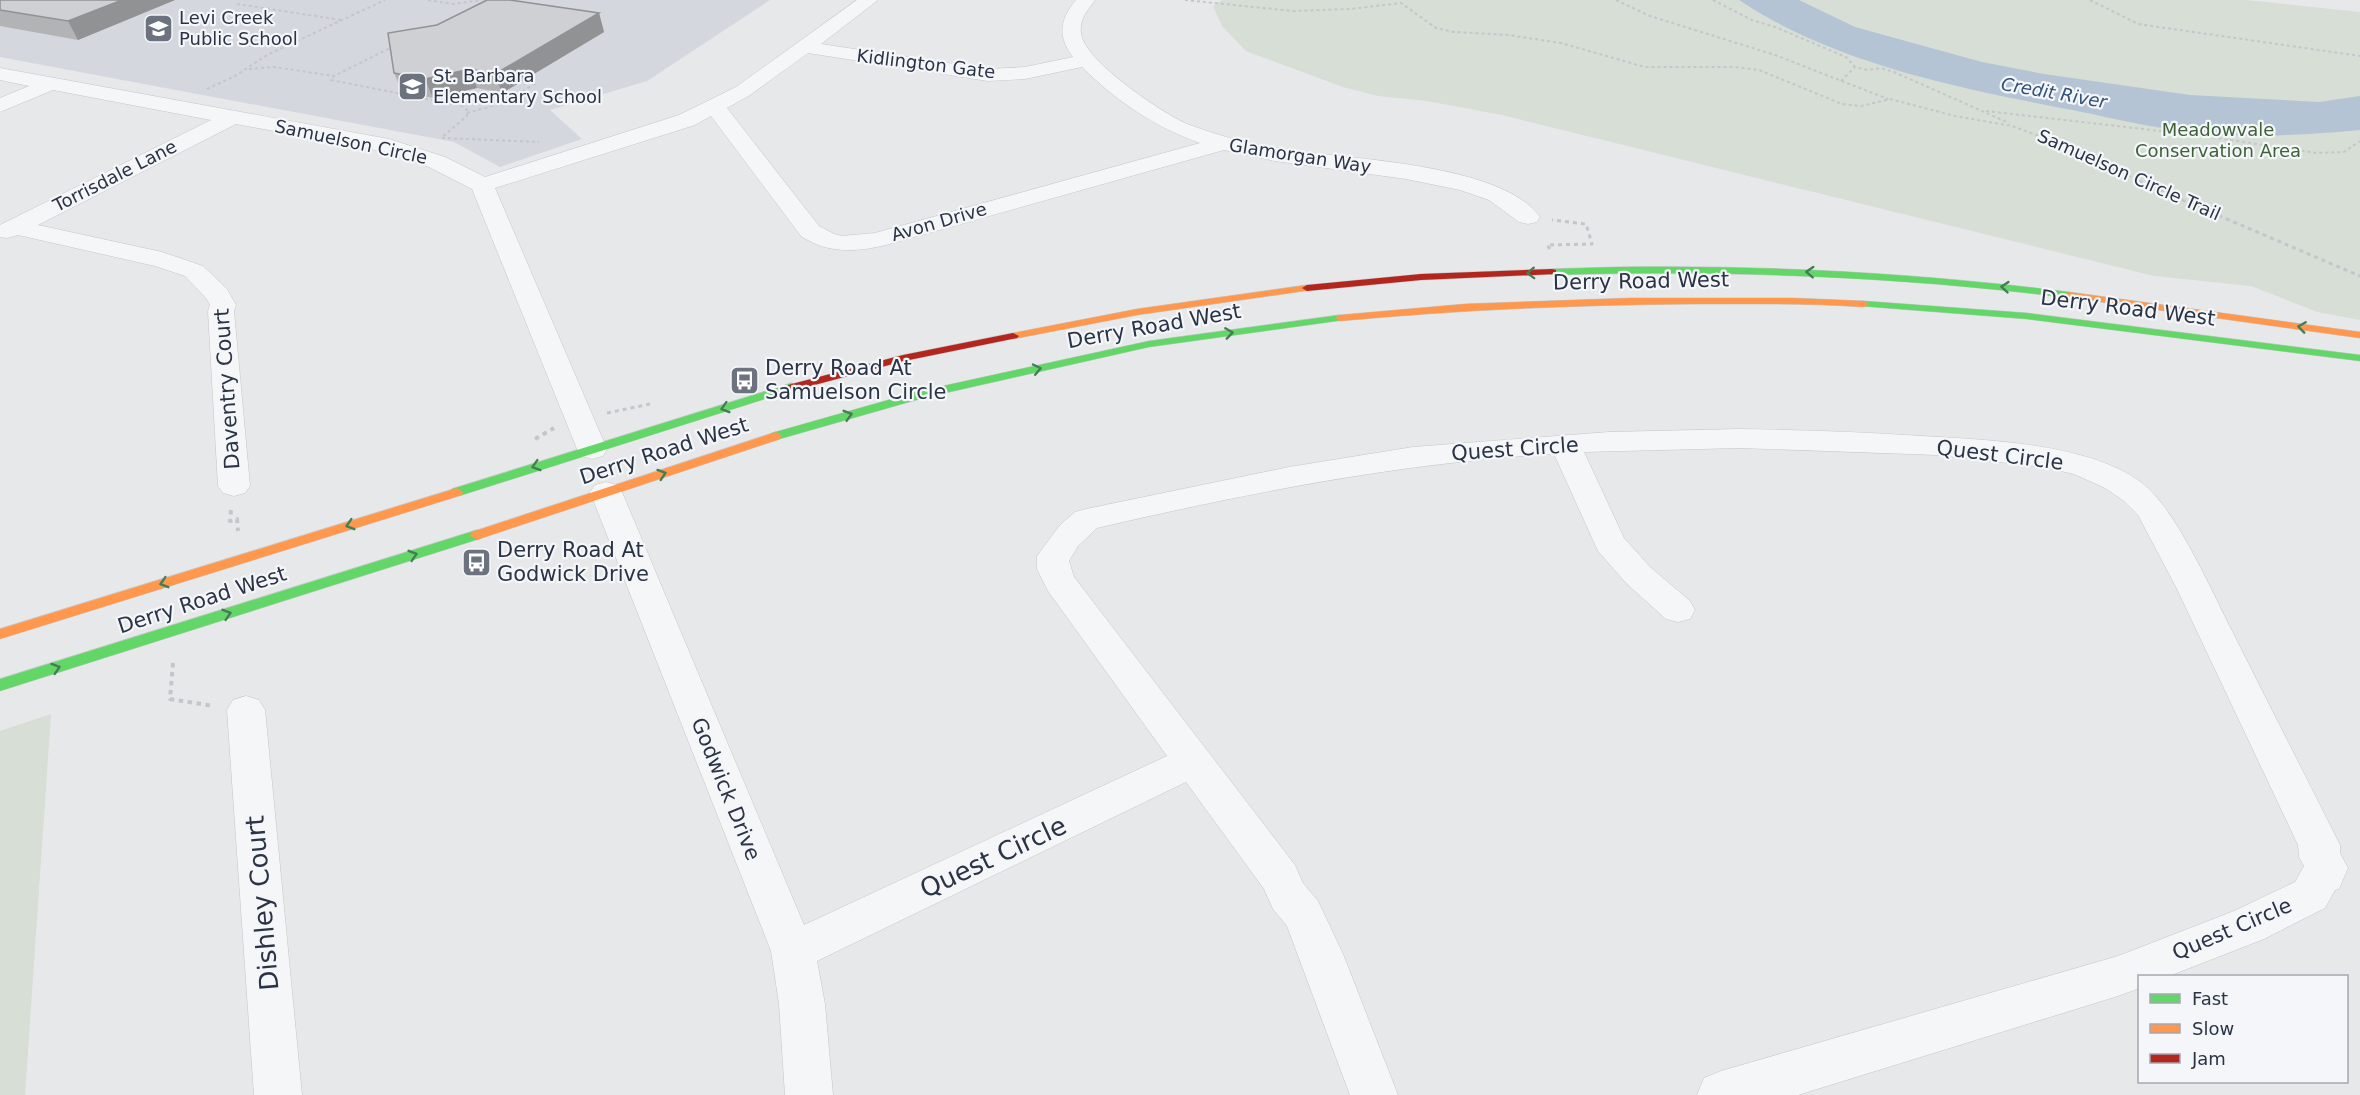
<svg xmlns="http://www.w3.org/2000/svg" width="2360" height="1095" viewBox="0 0 2360 1095" font-family="'DejaVu Sans',sans-serif">
<rect width="100%" height="100%" fill="#e6e8ea"/>
<!-- built -->
<path fill="#d4d7dd" d="M0,0H770L647,81L550,110L582,139L500,167L454,142L0,57Z"/>
<!-- green -->
<path fill="#d6ded6" d="M1222,0H2247L2360,12V320L2317,312L2251,286L2154,276L1502,115L1427,101L1378,96L1343,87L1246,51L1222,26L1213,6Z
M51,714L25,1095H0V731Z"/>
<!-- water -->
<path fill="#b4c4d5" d="M1739,0H1799L1855,27L1982,62L2044,74L2190,95L2319,102L2360,96V130C2308,135 2254,138 2202,133C2160,130 2117,119 2077,111C1964,89 1836,65 1739,0Z"/>
<g fill="none" stroke-linecap="round" stroke-linejoin="round">
<defs>
<path id="street" d="M857,0H878L821,44L988,69L1025,67L1073,57C1057,36 1060,19 1076,0H1095C1088,10 1079,19 1081,33C1083,60 1162,113 1187,124C1206,131 1225,137 1244,142C1267,146 1290,150 1313,153C1370,160 1506,168 1540,217L1537,222L1528,224L1519,222L1489,200L1460,190L1406,179L1275,161L1224,150L886,245C857,252 827,254 801,236L711,116L695,125L495,188L607,449L603,456L592,459L581,456L577,449L472,189L429,167L386,152L236,124L38,225L162,252L203,266L227,289L236,305L234,311L250,486L245,493L234,496L223,493L218,486L208,311L210,305L206,298L185,276L155,266L18,235L7,238L0,237V225L211,120L53,90L0,112V98L29,86L0,80V68L389,139L445,157L485,177L679,115L736,87ZM808,53L988,81L1025,79L1082,67C1116,101 1155,127 1200,143L875,233L842,236L834,234L819,226L727,108L750,95Z
M1740,429C1801,430 1862,432 1922,436C1987,440 2089,443 2142,483C2176,509 2211,590 2231,629C2267,701 2304,773 2340,845V853L2348,868L2339,889L2335,890L2325,908L2264,939L2169,976H2140V988L2118,996L1798,1095H1697L1704,1078L1721,1071L2118,956L2234,911L2295,882L2304,866L2299,857L2298,845L2177,589L2138,515L2124,501L2105,488L2074,474L2043,467L1937,455L1740,448L1584,452L1624,538L1650,567L1690,601L1695,610L1690,619L1678,622L1666,619L1626,583L1598,551L1554,454C1399,463 1248,493 1097,528L1078,546L1069,561L1074,577L1295,865L1303,883L1318,901L1343,954L1398,1095H1350L1287,926L1273,909L1264,889L1186,782L817,961L825,1004L833,1095H785L779,1004L771,951L590,492L595,485L606,482L617,485L622,492L804,925L1167,756L1048,591L1037,569V556L1060,525L1075,512L1086,509L1289,467L1413,447L1609,432Z
M246,696L259,700L265,710L302,1095H254L227,710L233,700Z"/>
<path id="fast" d="M1617,267C1768,265 1918,273 2069,292L2074,295L2069,298C1897,276 1725,270 1552,275L1547,272L1552,269Z
M1864,301L2027,313L2360,355V361L2027,319L1860,306V302Z
M1340,315L1345,318L1344,320L1149,347L923,398L776,440L770,436L772,433L920,391L1149,341Z
M792,383L796,385L798,387L796,389L462,495L457,496L451,492L452,489Z
M477,530L482,532L484,535L482,538L0,691V679Z"/>
<path id="slow" d="M1307,285L1311,286V290L1137,315L1013,339L1007,336L1013,333L1137,309Z
M2069,292L2360,332V338L2065,297L2064,295Z
M1631,298H1792L1864,301L1869,304L1864,307C1806,303 1749,304 1691,304C1574,305 1457,310 1340,321L1335,318L1340,315L1465,304Z
M776,432L782,436L780,439L482,538L477,540L470,535L472,532Z
M457,488L463,492L462,495L0,639V629Z"/>
<path id="jam" d="M1552,269L1556,270V274L1421,280L1307,291L1302,288L1307,285L1421,274Z
M1013,333L1019,336L1017,338L904,361L792,391L786,387L788,385L903,355Z"/>
</defs>
<!-- street casing -->
<use href="#street" stroke="#c4c6c8" stroke-width="1"/>
<!-- fast casing -->
<use href="#fast" stroke="#c4c6c8" stroke-width="1"/>
<!-- slow casing -->
<use href="#slow" stroke="#c4c6c8" stroke-width="1"/>
<!-- jam casing -->
<use href="#jam" stroke="#c4c6c8" stroke-width="1"/>
<!-- path-far2 -->
<path stroke="#c5c6ca" stroke-width="2" stroke-dasharray="3 3" stroke-linecap="butt" d="M428,0L453,4L482,0
M1185,0L1293,11L1350,9L1401,3L1436,28L1454,32L1508,35L1561,43L1645,67H1735L1759,70L1842,104L1861,106L1890,99L1955,116L2012,126L2053,141L2149,185
M1616,0L1650,16L1775,55L1888,99
M1713,0L1752,20L1775,27L1846,57L1855,67L1867,70L1881,68L1894,72L2009,123
M2090,0L2138,24L2360,56
M237,4L341,20
M430,28L461,14
M394,46L334,76L331,80L462,106L467,110V116L441,138
M249,69L274,67L334,76
M1841,81L1855,67
M207,89L235,76L267,55L385,0
M1986,111L2204,136L2317,153L2344,152L2360,141
M467,113L503,103L536,83
M442,138L539,142"/>
<!-- path-far1 -->
<path stroke="#c5c6ca" stroke-width="3" stroke-dasharray="4 4" stroke-linecap="butt" d="M2145,184L2360,276
M1550,249L1547,245L1592,244L1586,224L1552,220
M607,413L650,404"/>
<!-- path -->
<path stroke="#c5c6ca" stroke-width="4" stroke-dasharray="4.5 4.5" stroke-linecap="butt" d="M535,439L554,428
M231,510L230,521L237,519L238,531
M173,663L170,699L213,706"/>
<!-- street -->
<use href="#street" fill="#f5f6f7" fill-rule="evenodd"/>
<!-- fast -->
<use href="#fast" fill="#63d668" fill-rule="evenodd"/>
<!-- slow -->
<use href="#slow" fill="#ff974d" fill-rule="evenodd"/>
<!-- jam -->
<use href="#jam" fill="#b3261e" fill-rule="evenodd"/>
</g>
<!-- wall -->
<path fill="#b1b3b5" d="M0,0H175L78,40L0,26Z
M599,13L604,32L502,93L477,88L433,98L402,92L394,73L437,25Z"/>
<!-- shaded-wall -->
<path fill="#909294" d="M122,0H175L78,40L68,21Z
M599,13L604,32L502,93L495,74Z
M470,69L477,88L433,98L425,79Z"/>
<!-- building -->
<path fill="#ced0d3" stroke="#909294" stroke-width="1.5" d="M0,0H122L68,21L0,10Z
M487,0H510L599,13L495,74L470,69L425,79L394,73L388,33L437,25Z"/>
<!-- one-way arrows -->
<defs><path id="oneway-chevron" d="M-2-3.5L2.5 0L-2 3.5" fill="none" stroke-width="1.6" stroke-linecap="round" stroke-linejoin="round" transform="scale(1.5)"/></defs>
<g stroke="#447d55">
<use href="#oneway-chevron" transform="translate(1810 272) rotate(-177)"/>
<use href="#oneway-chevron" transform="translate(1531 273) rotate(178)"/>
<use href="#oneway-chevron" transform="translate(2005 287) rotate(-175)"/>
<use href="#oneway-chevron" transform="translate(2302 327) rotate(-172)"/>
<use href="#oneway-chevron" transform="translate(1229 333) rotate(-8)"/>
<use href="#oneway-chevron" transform="translate(1037 369) rotate(-12)"/>
<use href="#oneway-chevron" transform="translate(725 408) rotate(163)"/>
<use href="#oneway-chevron" transform="translate(848 415) rotate(-16)"/>
<use href="#oneway-chevron" transform="translate(536 466) rotate(163)"/>
<use href="#oneway-chevron" transform="translate(662 474) rotate(-18)"/>
<use href="#oneway-chevron" transform="translate(350 525) rotate(163)"/>
<use href="#oneway-chevron" transform="translate(413 555) rotate(-17)"/>
<use href="#oneway-chevron" transform="translate(164 583) rotate(163)"/>
<use href="#oneway-chevron" transform="translate(227 614) rotate(-17)"/>
<use href="#oneway-chevron" transform="translate(56 668) rotate(-18)"/>
</g>
<!-- icons -->
<defs>
<symbol id="school-square" viewBox="-11 -11 22 22"><rect x="-9" y="-9" width="18" height="18" rx="4" fill="#6c737f" stroke="#f4f6f9"/><path d="M0-5L7-2L0 1L-7-2ZM-4 1L0 2.5L4 1V4Q0 6-4 4Z" fill="#fff"/></symbol>
<symbol id="bus-square" viewBox="-11 -11 22 22"><rect x="-9" y="-9" width="18" height="18" rx="4" fill="#6c737f" stroke="#f4f6f9"/><path d="M-5-6H5V4H4V6H2V4H-2V6H-4V4H-5ZM-3.5-4V0h7V-4ZM-3.5 1.2v1.5H-2V1.2ZM2 1.2v1.5H3.5V1.2Z" fill="#fff"/></symbol>
</defs>
<g fill-rule="evenodd">
<use href="#school-square" x="142" y="12" width="33" height="33"/>
<use href="#school-square" x="396" y="70" width="33" height="33"/>
<use href="#bus-square" x="728" y="364" width="33" height="33"/>
<use href="#bus-square" x="460" y="546" width="33" height="33"/>
</g>
<g text-anchor="middle" stroke-width="4.5" stroke-linejoin="round" paint-order="stroke">
<!-- far-poi labels -->
<g font-size="18" fill="#2b3445" stroke="#f4f6f9" text-anchor="start">
<text x="179" y="24">Levi Creek<tspan x="179" dy="21">Public School</tspan></text>
<text x="433" y="82">St. Barbara<tspan x="433" dy="21">Elementary School</tspan></text>
</g>
<!-- far-street labels -->
<g font-size="18" fill="#2b3445" stroke="#f4f6f9">
<text transform="translate(926 64) rotate(7)" y="6">Kidlington Gate</text>
<text transform="translate(351 142) rotate(12)" y="6">Samuelson Circle</text>
<text transform="translate(1300 156) rotate(9)" y="6">Glamorgan Way</text>
<text transform="translate(2129 175) rotate(24)" y="6">Samuelson Circle Trail</text>
<text transform="translate(115 176) rotate(-27)" y="6">Torrisdale Lane</text>
<text transform="translate(939 222) rotate(-16)" y="6">Avon Drive</text>
</g>
<!-- far-water labels -->
<g font-size="18" font-style="italic" fill="#34527a" stroke="#f4f6f9">
<text transform="translate(2054 93) rotate(10)" y="6">Credit River</text>
</g>
<!-- far-park labels -->
<g font-size="18" fill="#3f6138" stroke="#f4f6f9">
<text x="2218" y="136">Meadowvale<tspan x="2218" dy="21">Conservation Area</tspan></text>
</g>
<!-- street labels -->
<g font-size="21" fill="#2b3445" stroke="#f4f6f9">
<text transform="translate(1641 281) rotate(-1)" y="7">Derry Road West</text>
<text transform="translate(2128 308) rotate(7)" y="7">Derry Road West</text>
<text transform="translate(1154 326) rotate(-10)" y="7">Derry Road West</text>
<text transform="translate(227 389) rotate(-94)" y="7">Daventry Court</text>
<text transform="translate(1515 449) rotate(-4)" y="7">Quest Circle</text>
<text transform="translate(664 451) rotate(-18)" y="7">Derry Road West</text>
<text transform="translate(2000 455) rotate(7)" y="7">Quest Circle</text>
<text transform="translate(202 600) rotate(-18)" y="7">Derry Road West</text>
<text transform="translate(726 789) rotate(68)" y="7">Godwick Drive</text>
<text transform="translate(2232 929) rotate(-23)" y="7">Quest Circle</text>
</g>
<!-- poi labels -->
<g font-size="21" fill="#2b3445" stroke="#f4f6f9" text-anchor="start">
<text x="765" y="375">Derry Road At<tspan x="765" dy="24">Samuelson Circle</tspan></text>
<text x="497" y="557">Derry Road At<tspan x="497" dy="24">Godwick Drive</tspan></text>
</g>
<!-- near-street labels -->
<g font-size="26" fill="#2b3445" stroke="#f4f6f9">
<text transform="translate(993 857) rotate(-25)" y="9">Quest Circle</text>
<text transform="translate(262 903) rotate(-95)" y="9">Dishley Court</text>
</g>
</g>
<!-- legend -->
<rect x="2138" y="975" width="210" height="108" fill="#f4f6f9" stroke="#a4a8b1" stroke-width="1.5"/>
<rect x="2150" y="994" width="30" height="9" fill="#63d668" stroke="#a4a8b1" stroke-width="1.5"/>
<text x="2192" y="1005" font-size="18" fill="#2b3445">Fast</text>
<rect x="2150" y="1024" width="30" height="9" fill="#ff974d" stroke="#a4a8b1" stroke-width="1.5"/>
<text x="2192" y="1035" font-size="18" fill="#2b3445">Slow</text>
<rect x="2150" y="1054" width="30" height="9" fill="#b3261e" stroke="#a4a8b1" stroke-width="1.5"/>
<text x="2192" y="1065" font-size="18" fill="#2b3445">Jam</text>
</svg>
